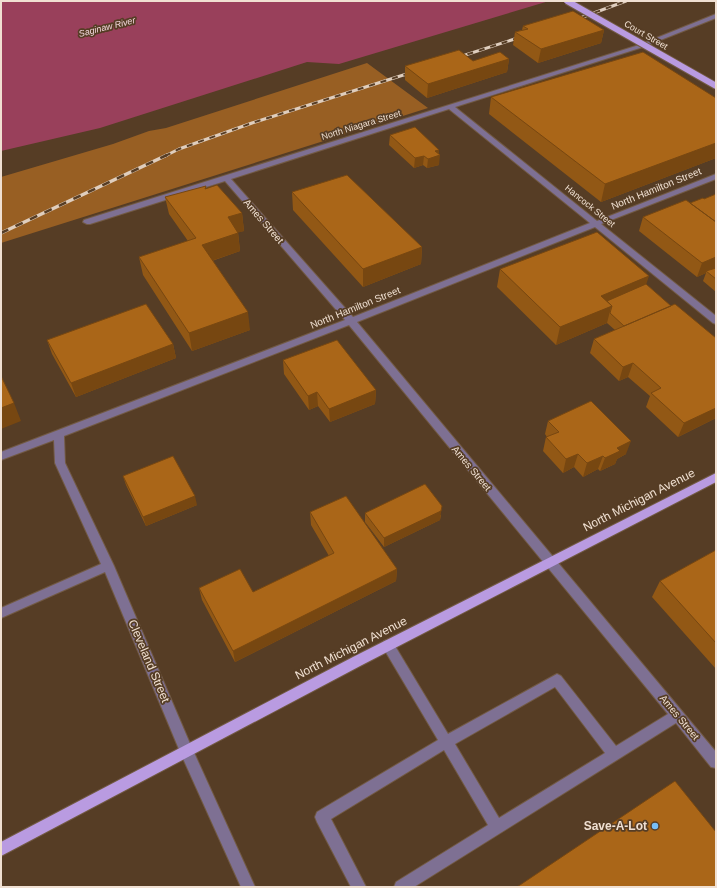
<svg xmlns="http://www.w3.org/2000/svg" width="717" height="888" viewBox="0 0 717 888" font-family="Arial,sans-serif">
<rect width="100%" height="100%" fill="#563d25"/>
<!-- green -->
<path fill="#985f23" d="M367,63L428,108L1,243V177L113,144L149,131L166,128Z"/>
<!-- water -->
<path fill="#99405b" d="M1,1H549L339,64L307,62L100,128L1,151Z"/>
<g fill="none" stroke-linecap="round" stroke-linejoin="round">
<defs>
<path id="minor" d="M716,14V18L643,47L455,107L597,221L716,174V179L601,224L716,316V324L713,323L595,227L357,322L716,752V768L711,767L676,723L414,887H394L396,882L488,825L444,750L331,819L366,887H351L317,822L315,817L317,812L438,740L384,649L382,645L384,641L388,640L392,641L448,734L557,674L561,676L616,746L668,714L349,325L64,436L65,463L114,566L191,746L255,887H241L181,754L105,572L1,618V608L101,564L55,463L54,440L1,460V452L345,320L225,181L90,224H87L83,222L84,220L639,45ZM449,109L590,223L353,317L231,179ZM555,687L605,753L499,818L455,744Z"/>
<path id="major" d="M716,473V482L362,665L1,856V842L353,657Z"/>
</defs>
<!-- minor casing -->
<use href="#minor" stroke="#725a44" stroke-width="2"/>
<!-- major casing -->
<use href="#major" stroke="#725a44" stroke-width="2"/>
<!-- minor -->
<use href="#minor" fill="#7e7093" fill-rule="evenodd"/>
<!-- major -->
<use href="#major" fill="#b99be1" fill-rule="evenodd"/>
<defs>
<path id="rail-far1" d="M572,21L626,1
M456,58L524,36
M165,156L179,149L252,123L416,71"/>
<path id="rail" d="M1,233L167,155"/>
</defs>
<!-- rail-far1 casing -->
<use href="#rail-far1" stroke="#dfcebe" stroke-width="3"/>
<!-- rail casing -->
<use href="#rail" stroke="#dfcebe" stroke-width="3.5"/>
<!-- rail-far1 -->
<use href="#rail-far1" stroke="#563d25" stroke-width="2" stroke-dasharray="6" stroke-linecap="butt"/>
<!-- rail -->
<use href="#rail" stroke="#563d25" stroke-width="2.5" stroke-dasharray="8" stroke-linecap="butt"/>
<defs>
<path id="major-bridge" d="M567,1L716,86"/>
</defs>
<!-- major-bridge casing -->
<use href="#major-bridge" stroke="#725a44" stroke-width="8" stroke-linecap="butt"/>
<!-- major-bridge -->
<use href="#major-bridge" stroke="#b99be1" stroke-width="6"/>
</g>
<!-- wall -->
<path fill="#925815" d="M523,26L604,30L601,43L538,63L513,45L515,32L522,30Z
M509,59L507,72L427,98L405,80V66Z
M491,97L716,98V158L601,202L489,114Z
M390,135L439,154V165L427,168L423,165L414,168L389,145Z
M206,189L242,213L244,231L238,232L240,251L212,261L250,330L192,351L143,275L139,257L188,241L169,214L165,197Z
M292,192L422,247L421,264L363,287L293,210Z
M716,194V292L703,281L706,273L697,277L639,231L643,217L704,199Z
M500,269L646,284L671,306L716,338V418L678,437L646,407L650,396L628,377L619,381L590,353L594,339L615,330L607,323L556,345L497,287Z
M47,340L173,344L176,358L76,397L52,354Z
M283,360L376,390L375,404L330,422L318,406L309,410L284,374Z
M548,421L626,454L617,459L615,464L600,471L598,469L583,477L574,467L563,473L543,451L546,437H547L545,434Z
M123,476L197,505L146,526L126,485Z
M310,512L397,569L396,581L235,662L202,600L199,588L253,592L329,556L311,525Z
M365,513L441,515L440,520L384,547L365,522Z
M716,550V669L652,597L660,581Z"/>
<!-- shaded-wall -->
<path fill="#774711" d="M604,30L601,43L538,63L541,49Z
M509,59L507,72L427,98L428,84Z
M716,143V158L601,202L605,184Z
M439,150V155H440L439,165L427,168L428,159L435,151Z
M424,156L423,165L414,168L415,158Z
M242,213L244,231L230,235L228,217Z
M238,233L240,251L205,263L202,245Z
M422,247L421,264L363,287V269Z
M716,257V269L706,271V273L697,277L702,263Z
M649,276L643,294L611,307L607,323L556,345L560,327L601,296Z
M248,312L250,330L192,351L189,333Z
M173,344L176,358L76,397L71,383Z
M633,363L628,377L619,381L623,367Z
M376,390L375,404L330,422L329,409Z
M317,392L318,406L309,410L308,396Z
M14,403L21,421L1,429V408Z
M716,408V418L678,437L684,423Z
M631,441L626,454L617,459L615,464L600,471L605,458L617,448Z
M578,454L574,467L563,473L566,459Z
M603,456L598,469L583,477L587,463Z
M195,496L197,505L146,526L143,517Z
M442,506L440,520L384,547V538Z
M397,569L396,581L235,662L233,651Z"/>
<!-- building -->
<path fill="#aa6618" stroke="#774711" d="M573,11L604,30L541,49L515,32L528,29L523,26Z
M459,50L473,61L500,52L509,59L428,84L405,66Z
M643,52L716,98V143L605,184L491,97Z
M415,127L439,150L435,151L440,155L428,159L424,156L415,158L390,135Z
M347,175L422,247L363,269L292,192Z
M217,185L242,213L228,217L238,233L202,245L248,312L189,333L139,257L196,238L165,197L206,186L205,189Z
M716,194V222L690,203L703,198L704,199Z
M686,200L716,222V257L702,263L643,217Z
M597,232L649,276L601,296L612,306L560,327L500,269Z
M716,268V279L706,271Z
M646,284L671,306L624,326L610,313L612,306L607,301Z
M146,304L173,344L71,383L47,340Z
M675,304L716,338V408L684,423L651,393L661,388L633,363L623,367L594,339Z
M337,340L376,390L329,409L317,392L308,396L283,360Z
M1,376L14,403L1,408Z
M591,401L631,441L617,448L620,451L605,458L603,456L587,463L578,454L566,459L546,437L559,432L548,421Z
M173,456L195,496L143,517L123,476Z
M425,484L442,506L441,511L384,538L365,513Z
M346,496L397,569L233,651L199,588L240,569L253,592L334,553L310,512Z
M716,550V643L660,581Z
M675,781L716,832V887H517Z"/>
<!-- markers -->
<circle fill="#77bff7" stroke="#563d25" stroke-width="1.5" cx="655" cy="826" r="4"/>
<g text-anchor="middle" stroke-width="3.5" stroke-linejoin="round" paint-order="stroke">
<!-- far-water labels -->
<g font-size="9" font-style="italic" fill="#f2d8dd" stroke="#563d25">
<text transform="translate(107 27) rotate(-14)" y="3">Saginaw River</text>
</g>
<!-- far-street labels -->
<g font-size="9" fill="#f0e0d2" stroke="#563d25">
<text transform="translate(646 35) rotate(30)" y="3">Court Street</text>
<text transform="translate(361 125) rotate(-17)" y="3">North Niagara Street</text>
<text transform="translate(590 206) rotate(39)" y="3">Hancock Street</text>
</g>
<!-- street labels -->
<g font-size="10" fill="#f0e0d2" stroke="#563d25">
<text transform="translate(656 188) rotate(-22)" y="4">North Hamilton Street</text>
<text transform="translate(264 221) rotate(49)" y="4">Ames Street</text>
<text transform="translate(355 307) rotate(-22)" y="4">North Hamilton Street</text>
<text transform="translate(472 468) rotate(50)" y="4">Ames Street</text>
<text transform="translate(680 717) rotate(50)" y="4">Ames Street</text>
</g>
<!-- near-street labels -->
<g font-size="12" fill="#f0e0d2" stroke="#563d25">
<text transform="translate(639 500) rotate(-27)" y="4">North Michigan Avenue</text>
<text transform="translate(351 648) rotate(-27)" y="4">North Michigan Avenue</text>
<text transform="translate(149 661) rotate(67)" y="4">Cleveland Street</text>
</g>
<!-- near-poi labels -->
<g font-size="12" font-weight="bold" fill="#f0e0d2" stroke="#563d25" text-anchor="end">
<text x="647" y="830">Save-A-Lot</text>
</g>
</g>
<!-- border -->
<rect width="717" height="888" fill="none" stroke="#f0e0d2" stroke-width="4"/>
</svg>
